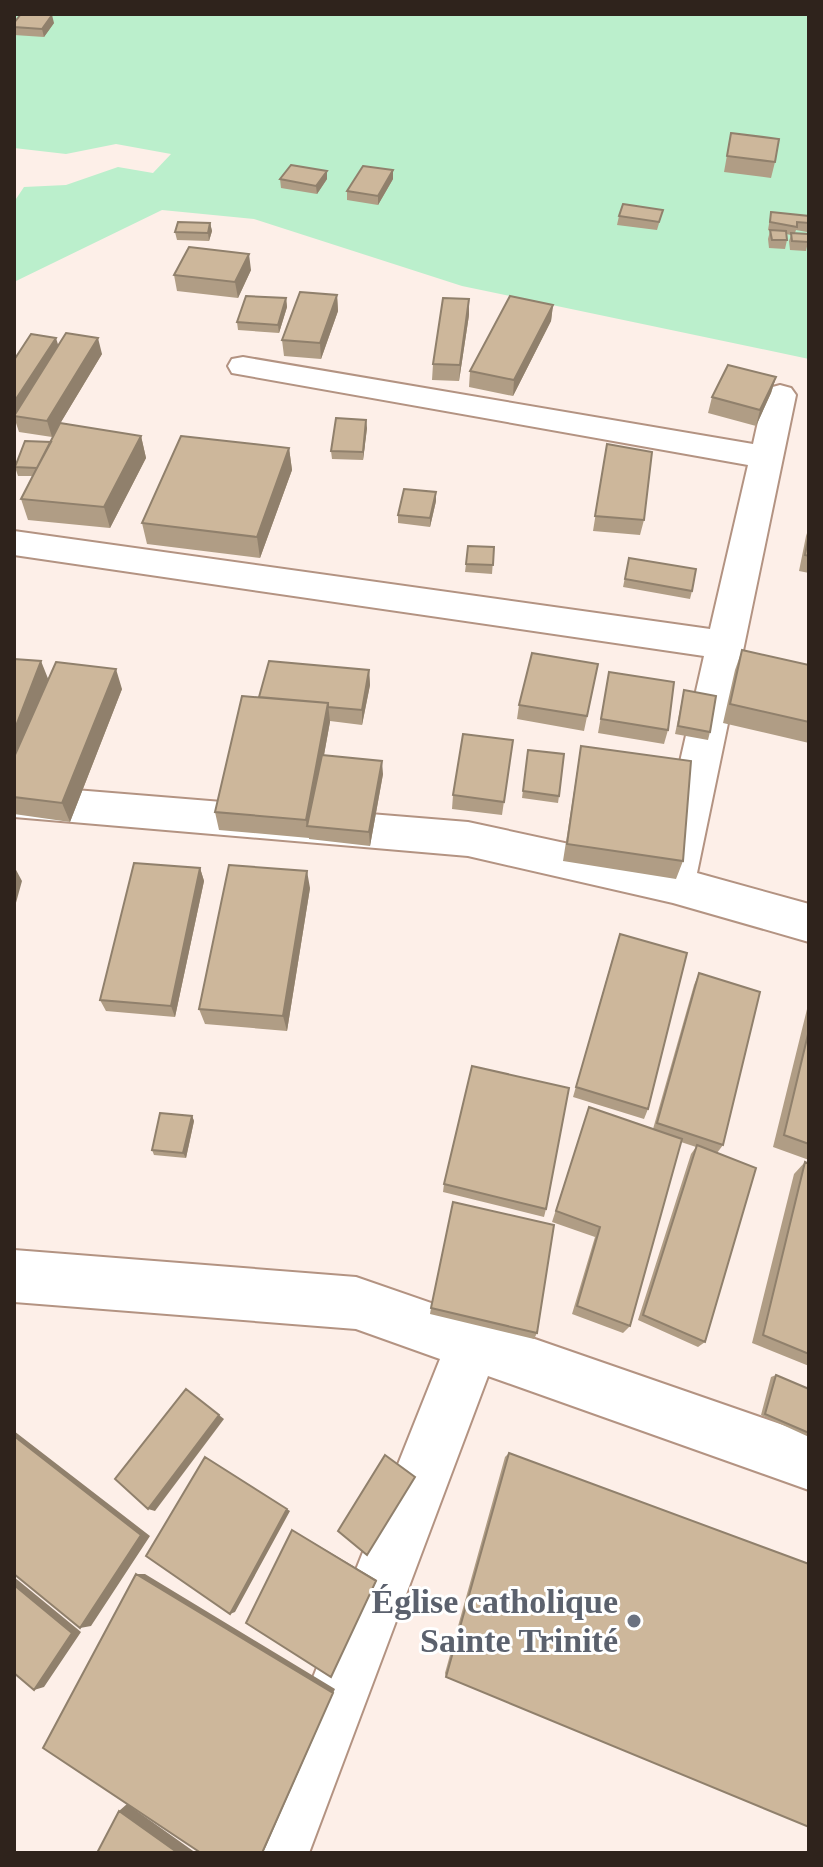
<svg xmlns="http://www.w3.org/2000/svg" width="823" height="1867" viewBox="0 0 823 1867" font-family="'Times New Roman',serif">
<rect width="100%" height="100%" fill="#fdefe8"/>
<!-- green -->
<path fill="#bbefcc" d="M14,14H809V359L462,286L254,219L162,210L14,282V202L24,187L66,185L118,167L153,173L171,154L116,144L66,154L14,148Z"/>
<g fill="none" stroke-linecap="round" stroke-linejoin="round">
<defs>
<path id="minor" d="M243,357L753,444L764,395L769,388L780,385L791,388L796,395L697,873L809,904V942L673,903L468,856L14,817V785L468,822L657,863L704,656L14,555V531L710,629L748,465L232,373L228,366L232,359Z
M14,1250L356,1277L809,1434V1490L488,1376L309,1853H243L440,1359L356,1329L14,1302Z"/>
</defs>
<!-- minor casing -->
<use href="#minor" stroke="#b39382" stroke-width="4"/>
<!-- minor -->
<use href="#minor" fill="#fff" fill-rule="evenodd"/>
</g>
<!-- wall -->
<path fill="#b09d85" d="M14,23H54L44,37L14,35Z
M731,133L775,162L771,178L724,172Z
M393,170V179L378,205L347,200V191Z
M327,171V179L317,194L281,188L280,179Z
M663,210L657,230L617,225L619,216Z
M771,212L809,216V226L807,232L796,230L795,233L808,242L806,251L790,250L789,241L791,235L786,234L787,240L785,249L769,248L768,239L770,231L768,230Z
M210,223L212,231L209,241L177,240L175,232Z
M251,270L238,298L177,291L174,275Z
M337,295L338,311L321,359L284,356L282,340Z
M286,298L287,307L279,333L238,330L237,322Z
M553,305L551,321L513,396L469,387L470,371Z
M469,315L459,381L432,380L433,364Z
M58,346L102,354L52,437L19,432L16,423L14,426V360Z
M776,377L771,393L756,426L708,413L712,397Z
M367,428L363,460L332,459L331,451Z
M141,436L146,458L110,528L28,520L21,499L32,476H18L15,467L51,442Z
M607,444L644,520L640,535L593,531Z
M289,448L292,470L260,558L147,544L142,523Z
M436,501L430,527L398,523V515Z
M809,527V573L799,571L806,536Z
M494,547L492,574L465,572L466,564Z
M629,558L692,591L690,599L623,587Z
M742,650L809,665V743L723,723L735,670Z
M14,659L48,679L122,689L70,822L14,814Z
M598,664L584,731L517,719L519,705Z
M369,670L370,685L362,725L330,721L324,755L383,774L370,846L309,839V838L219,830L215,812L259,697Z
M609,672L668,730L664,744L598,733Z
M684,690L710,732L708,740L675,734Z
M513,740L502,815L452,809L453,795Z
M581,746L683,861L676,879L563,861Z
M528,750L559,796L558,803L522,798Z
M200,868L204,881L175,1017L106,1011L100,1000Z
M310,888L287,1031L205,1024L199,1009Z
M616,946L648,1109L644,1119L573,1097Z
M699,973L723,1145L717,1153L705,1342L698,1347L638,1320L691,1154L696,1147L681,1142L630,1326L623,1333L572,1314L595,1237L552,1222L589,1107L653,1129L694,985Z
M809,1001V1160L773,1147Z
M192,1116L194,1121L186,1158L154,1155L152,1150Z
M805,1162L809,1164V1366L752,1343L794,1174Z
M444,1184L546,1209L544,1217L443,1192Z
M431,1308L537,1333L534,1339L430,1314Z
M776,1375L809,1389V1437L761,1415L771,1377Z
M509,1453L446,1677L445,1673L505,1457Z"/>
<!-- shaded-wall -->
<path fill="#90806c" d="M52,15L54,23L44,37L42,29Z
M393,170V179L378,205V196Z
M327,171V179L317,194L316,186Z
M210,223L212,231L209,241L208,233Z
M249,254L251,270L238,298L235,282Z
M337,295L338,311L321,359L320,343Z
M286,298L287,307L279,333L278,325Z
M469,299V315L459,381L460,365Z
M553,305L551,321L513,396L514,380Z
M56,338L61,354L14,416V402Z
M98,338L102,354L52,437L47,421Z
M776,377L771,393L756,426L760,410Z
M366,420L367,428L363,460V452Z
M141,436L146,458L110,528L104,507Z
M289,448L292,470L260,558L257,537Z
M436,492V501L430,527V518Z
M41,661L49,681L14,774V731Z
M116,669L122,689L70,822L62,803Z
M369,670L370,685L362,725V710Z
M328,703L330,722L311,826H307L306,820Z
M382,761L383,774L370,846L369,832Z
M15,868L22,881L14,910V871Z
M200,868L204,881L175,1017L171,1006Z
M307,871L310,888L287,1031L283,1016Z
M192,1116L194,1121L186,1158L183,1153Z
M219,1415L224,1419L155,1511L148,1509Z
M14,1431L150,1536L91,1626L80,1628L14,1436Z
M210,1460L290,1511L235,1612L230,1614Z
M292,1530L377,1580L331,1677Z
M136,1574H145L335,1689L263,1853Z
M14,1577L81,1632L44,1687L34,1690L14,1585Z
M127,1804L196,1853H178L119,1811Z"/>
<!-- building -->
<path fill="#cdb79b" stroke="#90806c" stroke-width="2" d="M21,14H35L52,15L42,29L14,27V23Z
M731,133L779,139L775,162L727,156Z
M291,165L327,171L316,186L280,179Z
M363,166L393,170L378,196L347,191Z
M623,204L663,210L659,222L619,216Z
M771,212L809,216V223L797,222V227L770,222Z
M178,222L210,223L208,233L175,232Z
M770,230L786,231L787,240H772Z
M791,233L808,234V242L792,241Z
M189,247L249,254L235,282L174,275Z
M300,292L337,295L320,343L282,340Z
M246,296L286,298L278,325L237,322Z
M510,296L553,305L514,380L470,371Z
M443,298L469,299L460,365L433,364Z
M66,333L98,338L47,421L14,416Z
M31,334L56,338L14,402V360Z
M728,365L776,377L760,410L712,397Z
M336,418L366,420L363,452L331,451Z
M60,423L141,436L104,507L21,499Z
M181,436L289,448L257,537L142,523Z
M25,441L51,442L37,468L15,467Z
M607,444L652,452L644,520L595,516Z
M404,489L436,492L430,518L398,515Z
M809,534V556L805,555Z
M468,546L494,547L493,565L466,564Z
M629,558L696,569L692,591L625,579Z
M742,650L809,665V722L730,704Z
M532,653L598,664L587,716L519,705Z
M14,659L41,661L14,731Z
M269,661L369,670L362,710L328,707V703L259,697Z
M56,662L116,669L62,803L14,797V757Z
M609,672L674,682L668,730L601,719Z
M684,690L716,696L710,732L678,726Z
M242,696L328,703L306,820L215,812Z
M463,734L513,740L504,802L453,795Z
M581,746L691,761L683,861L567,844Z
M528,750L564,754L559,796L523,791Z
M322,755L382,761L369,832L307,826Z
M134,863L200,868L171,1006L100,1000Z
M229,865L307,871L283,1016L199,1009Z
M620,934L687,953L648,1109L576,1087Z
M699,973L760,992L723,1145L657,1123Z
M809,1030V1144L784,1135Z
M472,1066L569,1088L546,1209L444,1184Z
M589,1107L682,1139L630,1326L577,1306L600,1227L556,1211Z
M160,1113L192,1116L183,1153L152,1150Z
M697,1145L756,1168L705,1342L643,1315Z
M805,1162L809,1164V1354L763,1335Z
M453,1202L554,1225L537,1333L431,1308Z
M776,1375L809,1389V1433L765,1414Z
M186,1389L219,1415L148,1509L115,1479Z
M14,1436L141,1535L80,1628L14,1574Z
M509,1453L809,1564V1827L446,1677Z
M385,1455L415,1477L367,1555L338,1531Z
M205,1457L287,1509L230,1614L146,1556Z
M292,1530L376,1581L331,1677L246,1623Z
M136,1574L333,1693L262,1853H201L43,1748Z
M14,1585L72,1633L34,1690L14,1673Z
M119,1811L178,1853H97Z"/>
<!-- markers -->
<circle fill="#6b7280" stroke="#fff" stroke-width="3" cx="634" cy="1621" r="8"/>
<g text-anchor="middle" stroke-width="6" stroke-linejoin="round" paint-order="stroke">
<!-- near-worship labels -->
<g font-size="34" font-weight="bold" fill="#5b616d" stroke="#fff" text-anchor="end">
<text x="618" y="1613">Église catholique<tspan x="618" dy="39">Sainte Trinité</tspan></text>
</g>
</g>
<!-- border -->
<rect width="823" height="1867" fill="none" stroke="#2f231c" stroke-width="32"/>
</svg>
